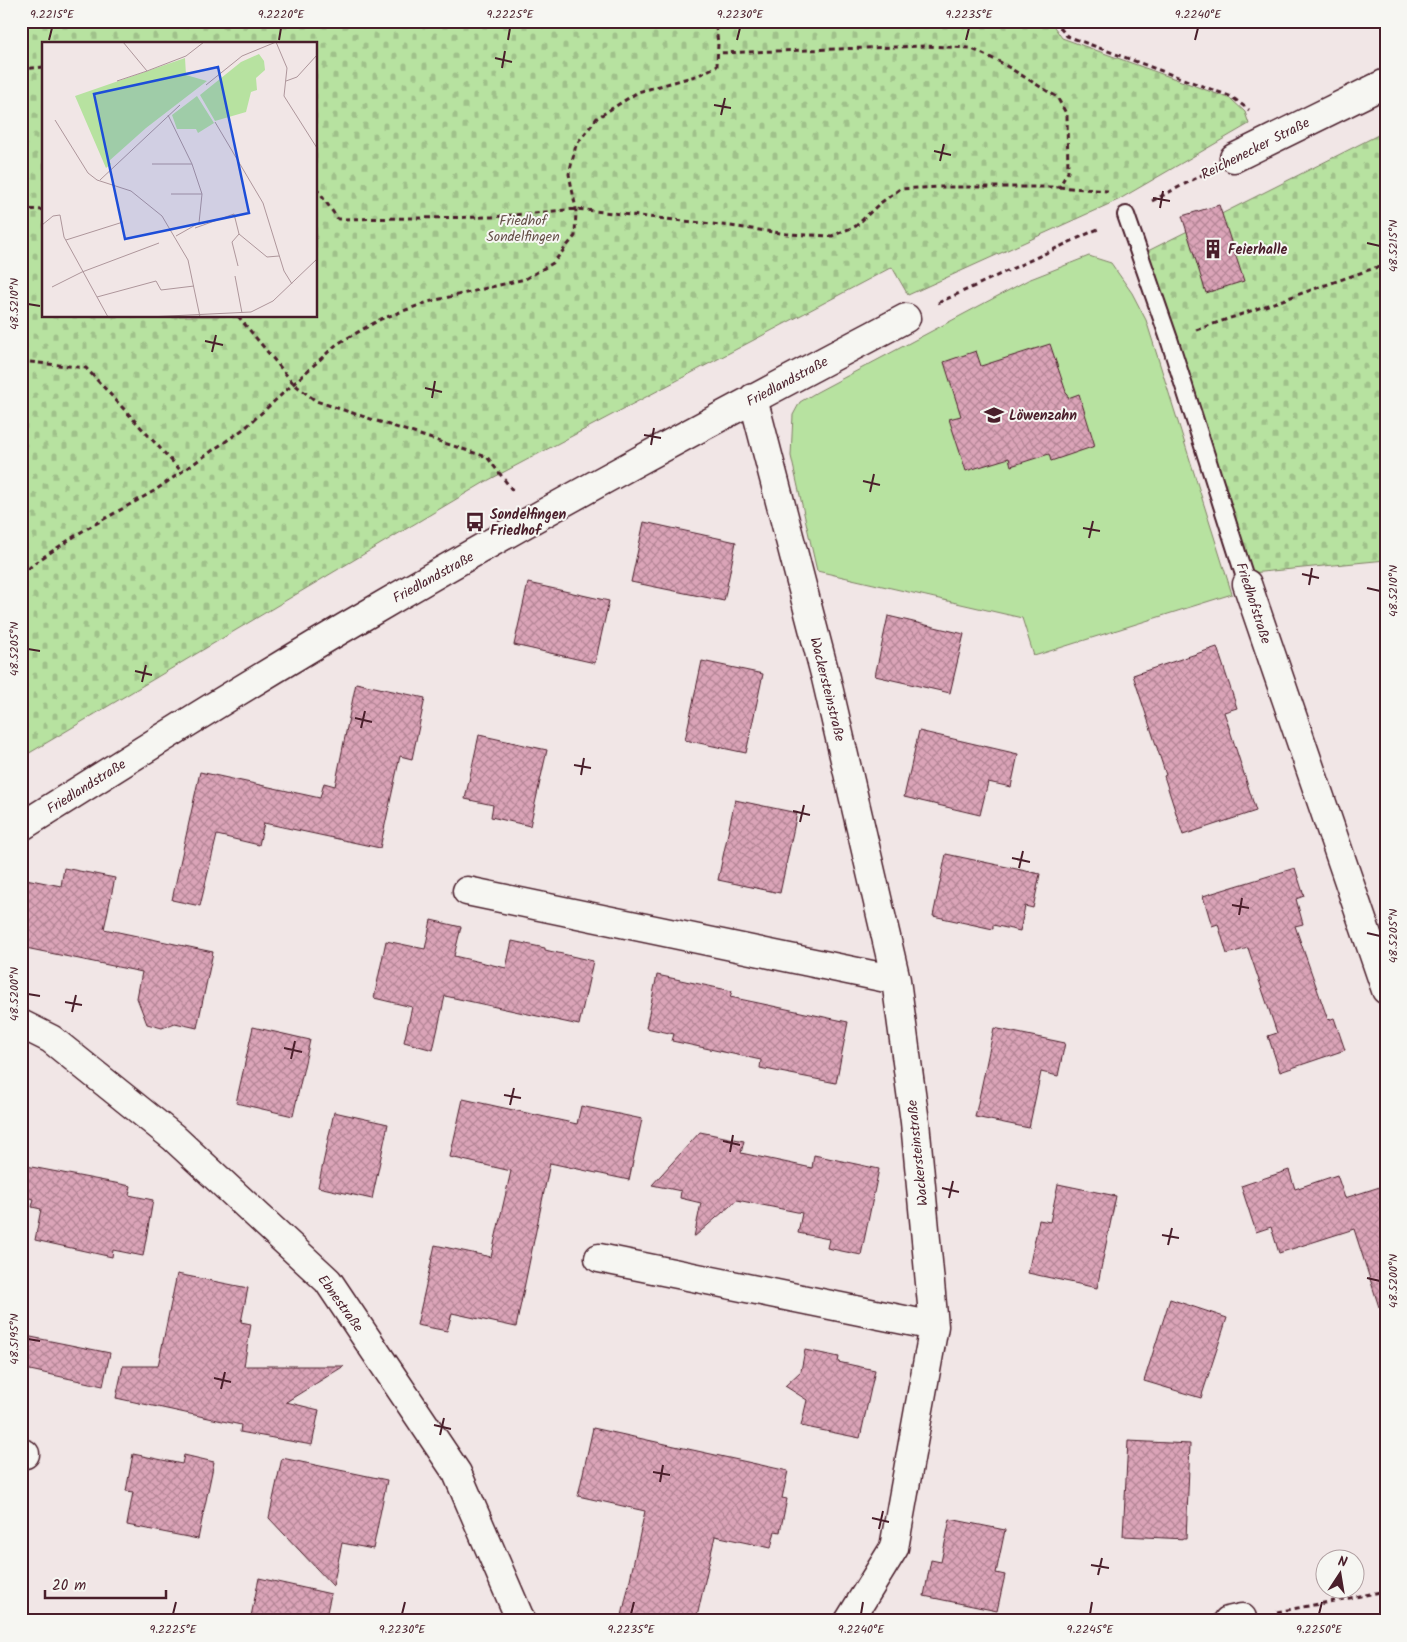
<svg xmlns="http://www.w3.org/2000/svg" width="1407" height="1642" viewBox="0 0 1407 1642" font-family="Kalam,sans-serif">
<defs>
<pattern id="cemetery-stones" width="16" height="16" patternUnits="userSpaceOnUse" patternTransform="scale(1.25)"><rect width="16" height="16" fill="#b7e2a0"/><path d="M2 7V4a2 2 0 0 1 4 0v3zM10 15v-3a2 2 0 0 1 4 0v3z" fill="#9fc18a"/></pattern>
<pattern id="building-cross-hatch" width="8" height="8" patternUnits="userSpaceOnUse" patternTransform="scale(1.25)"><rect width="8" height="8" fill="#dba4b8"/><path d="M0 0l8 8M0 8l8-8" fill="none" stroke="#b48596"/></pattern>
</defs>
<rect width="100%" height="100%" fill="#f1e6e6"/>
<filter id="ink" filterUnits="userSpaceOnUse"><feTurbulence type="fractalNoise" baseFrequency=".02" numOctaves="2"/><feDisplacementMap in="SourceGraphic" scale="10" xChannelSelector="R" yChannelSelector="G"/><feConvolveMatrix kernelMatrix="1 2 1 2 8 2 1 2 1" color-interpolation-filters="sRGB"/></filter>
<g filter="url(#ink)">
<!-- green -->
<path fill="#b7e2a0" stroke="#808066" d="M1089,256L1111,263L1132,293L1146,320L1232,594L1034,656L1022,618L817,571L791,456L793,415L800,402L817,392L1028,280Z"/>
<!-- cemetery -->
<path fill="url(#cemetery-stones)" stroke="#808066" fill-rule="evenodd" d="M21,21H1050L1062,38L1231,99L1245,112L1249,124L1118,200L908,295L892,267L485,482L21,758ZM44,44H316V316H44Z
M1386,131V560L1251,573L1140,255Z"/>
<!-- building -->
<path fill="url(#building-cross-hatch)" stroke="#4a1f2b" d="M1219,205L1244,281L1206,293L1182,216Z
M1050,344L1068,398L1079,394L1095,446L1051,461L1049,454L1011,466L1009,458L966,471L949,419L961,416L944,362L976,351L981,366Z
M644,522L736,542L724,601L631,582Z
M528,583L609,601L595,663L514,645Z
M888,616L964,634L950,693L875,676Z
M1217,647L1237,708L1224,712L1256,811L1183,835L1164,776L1166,775L1133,675Z
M702,661L763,674L746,753L685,740Z
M356,683L425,698L412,759L400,756L380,848L264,823L259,845L217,835L200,906L172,900L200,772L320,798L324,783L335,786Z
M919,731L1018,754L1011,787L988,782L980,815L904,797Z
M479,735L547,750L530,826L491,817L493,805L465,799Z
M735,800L797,813L780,893L718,880Z
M946,854L1040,874L1033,908L1025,906L1020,931L993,925V929L933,916Z
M64,868L115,878L104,929L213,952L197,1028L175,1023L162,1028L147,1024L137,998L142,972L21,947V878L61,886Z
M1295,868L1304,896L1296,899L1303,924L1295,926L1328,1020L1334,1018L1345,1050L1280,1072L1268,1036L1277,1033L1248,948L1227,954L1218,924L1212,926L1203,896Z
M431,920L461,927L454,956L506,968L512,941L545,948V950L593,961L579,1025L445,996L433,1050L404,1042L412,1007L374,998L386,941L425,949Z
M657,975L732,991L730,997L848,1022L836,1083L760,1068L761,1060L672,1041L674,1034L646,1028Z
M253,1027L310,1040L293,1116L236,1103Z
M994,1028L1065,1043L1058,1076L1041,1072L1029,1128L975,1117Z
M463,1099L577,1124L581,1106L642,1119L629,1180L550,1163L516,1327L452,1313L447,1331L417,1325L435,1245L491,1257L511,1171L450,1157Z
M334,1112L388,1124L372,1199L318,1187Z
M700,1132L744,1141L741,1153L812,1168L814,1155L879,1169L861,1255L827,1248L829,1239L798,1233L802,1213L737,1200L694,1237L701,1203L680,1198L681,1191L652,1185Z
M21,1165L131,1186L129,1195L153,1200L143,1256L113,1250L112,1257L35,1240L41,1209L32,1207L34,1199L21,1196Z
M1289,1170L1295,1189L1337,1175L1345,1198L1386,1185V1305L1379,1307L1354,1229L1279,1253L1271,1227L1256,1232L1241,1186Z
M1058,1184L1116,1196L1097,1288L1028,1273L1039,1220L1050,1222Z
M177,1274L248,1288L241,1322L251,1324L244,1366H344L286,1402L319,1410L312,1445L240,1432L241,1425L116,1398L123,1366H158Z
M1170,1299L1227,1318L1201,1398L1144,1381Z
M21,1335L110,1353L103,1386L21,1368Z
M805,1350L839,1357L838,1362L875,1370L860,1438L801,1426L807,1400L785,1386L801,1371Z
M593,1428L788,1471L782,1498L787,1499L780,1532L775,1531L771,1548L715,1536L696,1621H643L622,1616L645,1511L578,1496Z
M1128,1441L1190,1444L1186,1539L1123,1536Z
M133,1454L182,1464L184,1455L214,1462L198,1539L127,1525L133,1492L126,1491Z
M282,1458L387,1480L373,1549L342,1543L333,1586L269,1518Z
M950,1519L1005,1530L996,1573L1005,1575L997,1611L924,1596L931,1560L941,1562Z
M259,1578L331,1594L325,1621H250Z"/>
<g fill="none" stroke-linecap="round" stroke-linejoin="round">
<defs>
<path id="service" d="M1126,215L1169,339L1247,584"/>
<path id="minor" d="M1234,158L1386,83
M753,398L826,678L896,980L915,1122L934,1326L894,1548L849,1621
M1247,584L1386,990
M21,827C137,754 252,681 371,612C546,509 726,413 906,318
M467,891L896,980
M21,1024L51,1039L173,1137L328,1281L457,1473L521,1621
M599,1258L934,1326
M21,1454H25
M1228,1621L1242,1618V1621"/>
</defs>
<!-- service casing -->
<use href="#service" stroke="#4a1f2b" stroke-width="20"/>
<!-- minor casing -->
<use href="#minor" stroke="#4a1f2b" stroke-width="31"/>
<!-- path -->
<path stroke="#4a1f2b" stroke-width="3" stroke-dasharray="5 4" stroke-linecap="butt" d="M1054,21L1067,36L1232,97L1249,110
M21,69L44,67
M1059,187L1108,191
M316,188L338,219L492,217L576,209L730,226L787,234L832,236L856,226L879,204L900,189L939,187H1059L1068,172L1067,115L1057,97L1000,62L970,48L925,46L718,53
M1152,201L1204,174
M21,209L44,210
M938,303L1100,228
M238,316L294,384L316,401L487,457L513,491
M1196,330L1386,264
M21,361L86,368L182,472
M21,575L36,562L81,532L154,491L245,428L337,344L381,319L428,302L525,279L553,263L575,236L576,209L569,174L576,145L597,118L638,92L699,75L717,66L718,43L715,21
M1277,1612L1386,1591"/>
<!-- service -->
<use href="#service" stroke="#f6f6f2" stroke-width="16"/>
<!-- minor -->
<use href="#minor" stroke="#f6f6f2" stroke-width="28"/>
</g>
</g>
<!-- ticks -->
<path fill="none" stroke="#4a1f2b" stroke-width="2" d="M49,40L52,28M279,40L281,28M508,40L510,28M737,40L740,28M966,40L969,28M1195,40L1198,28M495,58L512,62M502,68L505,51M714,105L731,108M721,115L725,98M934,151L951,155M940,161L944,144M1153,198L1170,201M1160,208L1163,191M1367,243L1380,246M28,304L40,306M205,341L223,345M212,352L216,335M425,388L442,392M432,398L435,381M644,435L661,438M651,445L654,428M863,481L880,485M870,492L874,474M1083,528L1100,531M1089,538L1093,521M1302,574L1319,578M1309,585L1312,568M1367,588L1380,591M28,649L40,651M135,671L152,675M142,682L146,665M355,718L372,722M361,728L365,711M574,765L591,768M581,775L584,758M793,811L810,815M800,822L804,805M1012,858L1030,862M1019,868L1023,851M1232,905L1249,908M1239,915L1242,898M1367,933L1380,936M28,994L40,996M65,1002L82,1005M72,1012L76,995M284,1048L302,1052M291,1059L295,1041M504,1095L521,1098M510,1105L514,1088M723,1141L740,1145M730,1152L733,1135M942,1188L959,1192M949,1198L953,1181M1162,1235L1179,1238M1168,1245L1172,1228M1367,1278L1380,1281M28,1339L40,1341M214,1378L231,1382M221,1389L225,1372M434,1425L451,1429M440,1435L444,1418M653,1472L670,1475M660,1482L663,1465M872,1518L889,1522M879,1529L883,1511M1091,1565L1109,1568M1098,1575L1102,1558M173,1614L176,1602M402,1614L405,1602M631,1614L634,1602M861,1614L863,1602M1090,1614L1092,1602M1319,1614L1322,1602"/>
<!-- icons -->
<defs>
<symbol id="building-bare" viewBox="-9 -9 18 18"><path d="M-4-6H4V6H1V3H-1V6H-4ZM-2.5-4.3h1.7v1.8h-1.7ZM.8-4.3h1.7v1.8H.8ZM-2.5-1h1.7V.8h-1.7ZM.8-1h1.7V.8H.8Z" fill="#4a1f2b" stroke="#f6f6f2" stroke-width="2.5" paint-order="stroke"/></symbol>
<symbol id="school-bare" viewBox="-9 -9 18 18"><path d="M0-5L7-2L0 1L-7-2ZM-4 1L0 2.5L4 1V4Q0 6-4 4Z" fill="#4a1f2b" stroke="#f6f6f2" stroke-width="2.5" paint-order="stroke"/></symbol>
<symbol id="bus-bare" viewBox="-9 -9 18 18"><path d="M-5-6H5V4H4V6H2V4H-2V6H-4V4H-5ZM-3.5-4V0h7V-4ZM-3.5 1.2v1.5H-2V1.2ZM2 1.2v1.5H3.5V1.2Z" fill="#4a1f2b" stroke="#f6f6f2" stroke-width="2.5" paint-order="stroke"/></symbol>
</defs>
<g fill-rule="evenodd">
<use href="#building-bare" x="1199" y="235" width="28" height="28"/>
<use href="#school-bare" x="980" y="401" width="28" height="28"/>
<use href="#bus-bare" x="461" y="508" width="28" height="28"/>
</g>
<g text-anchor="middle" stroke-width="4" stroke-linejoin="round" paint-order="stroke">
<!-- street labels -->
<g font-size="14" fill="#4a1f2b" stroke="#f6f6f2">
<text transform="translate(1255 148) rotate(-27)" y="5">Reichenecker Straße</text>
<text transform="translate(787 381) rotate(-28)" y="5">Friedlandstraße</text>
<text transform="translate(433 577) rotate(-29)" y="5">Friedlandstraße</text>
<text transform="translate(1254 603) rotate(72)" y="5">Friedhofstraße</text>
<text transform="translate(828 689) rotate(76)" y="5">Wackersteinstraße</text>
<text transform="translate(86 786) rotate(-32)" y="5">Friedlandstraße</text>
<text transform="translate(917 1153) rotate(-96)" y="5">Wackersteinstraße</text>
<text transform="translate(341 1303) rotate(54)" y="5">Ebnestraße</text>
</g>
<!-- park labels -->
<g font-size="14" fill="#655048" stroke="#f6f6f2">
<text x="523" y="225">Friedhof<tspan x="523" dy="16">Sondelfingen</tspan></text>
</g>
<!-- poi labels -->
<g font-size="14" font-weight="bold" fill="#4a1f2b" stroke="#f6f6f2" text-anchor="start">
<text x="1228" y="254">Feierhalle</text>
<text x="1009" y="420">Löwenzahn</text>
<text x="490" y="519">Sondelfingen<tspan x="490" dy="16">Friedhof</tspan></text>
</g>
</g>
<!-- overview -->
<g transform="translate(42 42)">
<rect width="275" height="275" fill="#f1e6e6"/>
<path d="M155,54L172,81L156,91L154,87H135L130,73Z" fill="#b7e2a0"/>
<path d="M217,12L222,19L223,28L214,36L215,48L209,50L204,70L173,79L158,53L199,20ZM143,16L144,33L165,39L104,86L67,119L69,122L64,126L33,54Z" fill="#b7e2a0"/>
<path fill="none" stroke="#ae969b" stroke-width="1" d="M234,0L245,26L242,54L275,106M105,29L144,14L162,0M75,39L105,29L81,0M244,39L255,35L275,13M164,43L200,14L234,0M126,73L150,122L160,152L157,181L134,194M13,78L46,131L55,138L89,149L120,174L146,218L158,275M173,80L221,161L242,229L250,242M110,122H150M58,138L138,63M129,152H160M0,183L11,174L18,173L22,195L66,275M153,186L192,172L197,192M197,192L225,215L237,214M24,198L81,180M196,224L190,200L197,192M193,234L200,271M10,245L40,230L117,201M55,255L114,239L119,248L152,244M106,275L209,270L231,259L275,217"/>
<path fill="#1d4ed8" fill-opacity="0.15" stroke="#1d4ed8" stroke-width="2.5" d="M176,25L207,171L83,197L52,52Z"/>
<rect width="275" height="275" fill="none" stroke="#4a1f2b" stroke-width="2.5"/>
</g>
<!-- margin -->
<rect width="1407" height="1642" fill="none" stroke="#f6f6f2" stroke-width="55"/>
<!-- north arrow -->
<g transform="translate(1340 1574) rotate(12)"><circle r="24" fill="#f6f6f2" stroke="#b1a0a2"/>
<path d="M0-4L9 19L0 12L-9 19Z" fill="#4a1f2b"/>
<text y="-8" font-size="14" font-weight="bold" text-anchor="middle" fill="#4a1f2b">N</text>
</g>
<!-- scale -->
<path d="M45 1590v8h121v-8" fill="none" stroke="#4a1f2b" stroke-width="2.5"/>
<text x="52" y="1590" font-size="15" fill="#4a1f2b" stroke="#f6f6f2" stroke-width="4" paint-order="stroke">20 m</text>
<rect x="28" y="28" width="1352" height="1586" fill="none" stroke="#4a1f2b" stroke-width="2"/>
<g font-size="12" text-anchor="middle" fill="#4a1f2b">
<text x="52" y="18">9.2215°E</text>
<text x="281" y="18">9.2220°E</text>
<text x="510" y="18">9.2225°E</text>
<text x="740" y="18">9.2230°E</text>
<text x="969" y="18">9.2235°E</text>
<text x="1198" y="18">9.2240°E</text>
<text transform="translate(1393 246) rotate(-90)" y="4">48.5215°N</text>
<text transform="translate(14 304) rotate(-90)" y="4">48.5210°N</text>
<text transform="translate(1393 591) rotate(-90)" y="4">48.5210°N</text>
<text transform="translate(14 649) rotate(-90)" y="4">48.5205°N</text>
<text transform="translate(1393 936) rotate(-90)" y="4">48.5205°N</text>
<text transform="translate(14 994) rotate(-90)" y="4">48.5200°N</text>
<text transform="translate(1393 1281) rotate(-90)" y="4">48.5200°N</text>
<text transform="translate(14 1339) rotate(-90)" y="4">48.5195°N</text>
<text x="173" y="1633">9.2225°E</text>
<text x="402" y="1633">9.2230°E</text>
<text x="631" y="1633">9.2235°E</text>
<text x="861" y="1633">9.2240°E</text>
<text x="1090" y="1633">9.2245°E</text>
<text x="1319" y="1633">9.2250°E</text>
</g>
</svg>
